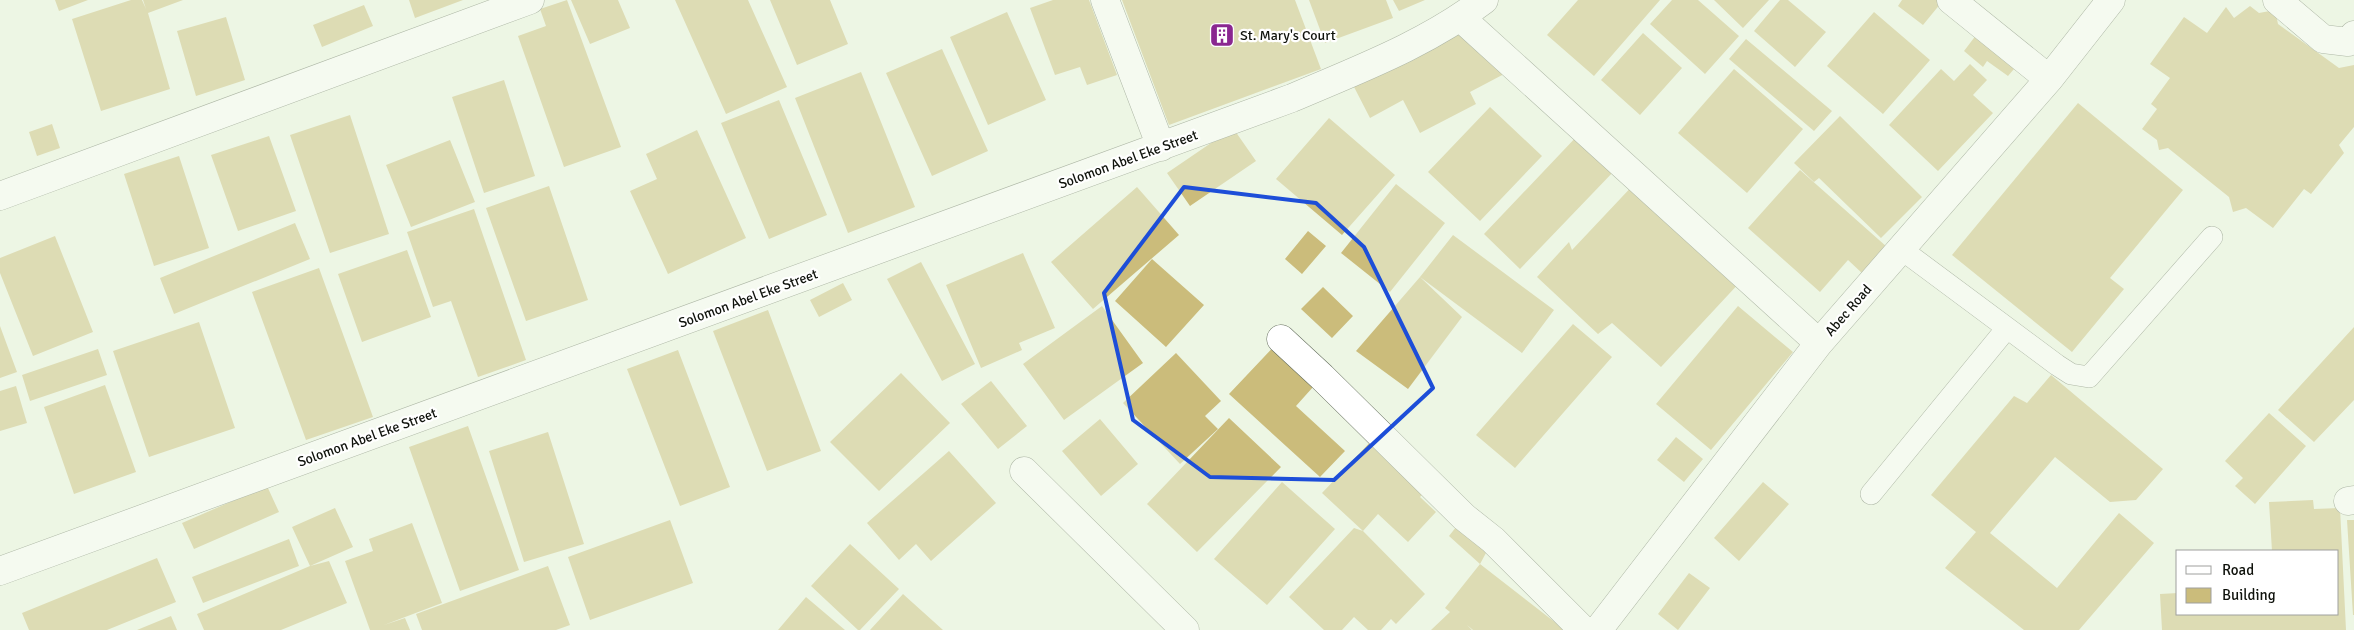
<svg xmlns="http://www.w3.org/2000/svg" width="2354" height="630" viewBox="0 0 2354 630" font-family="Signika,sans-serif">
<rect width="100%" height="100%" fill="#edf6e4"/>
<!-- building -->
<path fill="#cbbc7b" d="M55,0H88L59,11Z
M131,0H142L146,9L143,0H183L148,13L170,89L101,111L72,19Z
M409,0H463L415,18Z
M567,0L621,147L564,167L518,36L546,26L540,9Z
M571,0H618L630,28L590,44Z
M675,0H748L787,87L726,114Z
M770,0H830L848,44L797,65Z
M1053,0H1089L1117,75L1087,85L1080,67L1055,75L1030,8Z
M1122,0H1295L1321,69L1169,125Z
M1309,0H1386L1393,18L1325,43Z
M1393,0H1425L1399,11Z
M1578,0H1660L1594,76L1547,35Z
M1672,0H1698L1739,36L1705,74L1650,24Z
M1714,0H1769L1743,28Z
M1780,0H1788L1826,32L1795,67L1754,31Z
M1902,0H1938L1941,3L1923,25L1898,6Z
M364,5L373,26L322,47L313,25Z
M2250,6L2259,13L2275,10L2278,24L2339,68L2354,65V127L2339,145L2344,153L2311,194L2304,189L2273,228L2246,208L2233,212L2229,197L2168,148L2159,150L2157,140L2142,129L2157,109L2151,104L2170,78L2150,64L2184,17L2207,33L2226,7L2234,18Z
M1007,12L1046,100L988,125L950,37Z
M1874,12L1930,60L1883,114L1827,66Z
M226,17L245,80L196,96L177,31Z
M1479,20L1506,73L1470,92L1476,104L1420,133L1403,100L1370,118L1353,85Z
M1980,30L2020,62L2008,76L1987,61L1983,67L1964,51Z
M1643,33L1682,68L1640,115L1601,80Z
M1746,39L1832,111L1814,131L1729,59Z
M942,49L988,151L932,176L886,73Z
M1970,64L1987,80L1973,95L1993,113L1938,171L1889,125L1941,69L1954,81Z
M1734,69L1803,129L1747,193L1678,133Z
M861,72L915,207L848,233L795,98Z
M504,80L535,176L484,193L452,97Z
M779,100L827,215L769,239L721,123Z
M2078,103L2183,190L2110,278L2124,289L2072,352L1952,255Z
M1490,107L1542,156L1480,221L1428,172Z
M350,115L389,234L330,253L290,135Z
M1840,116L1922,197L1881,238L1819,178L1814,182L1794,163Z
M1329,118L1395,175L1342,235L1276,179Z
M52,124L60,148L37,156L29,132Z
M1233,128L1256,161L1190,206L1167,173Z
M697,130L746,238L668,274L630,191L657,179L646,154Z
M1579,134L1616,169L1520,269L1484,234Z
M269,136L296,211L238,231L211,155Z
M450,140L475,202L411,227L386,165Z
M179,156L209,248L154,266L124,174Z
M1800,170L1887,247L1863,274L1848,260L1820,292L1748,228Z
M1637,181L1742,280L1661,367L1612,323L1598,334L1537,277L1569,242L1572,250Z
M1396,184L1445,223L1390,292L1341,253Z
M549,186L588,300L526,321L486,208Z
M1137,187L1179,235L1093,309L1051,262Z
M474,209L526,360L478,377L451,301L433,307L407,232Z
M295,223L310,259L174,314L160,278Z
M1308,231L1326,246L1302,274L1285,259Z
M1453,235L1554,310L1522,353L1420,277L1462,317L1408,389L1356,351L1420,277Z
M55,236L93,332L33,356L0,273V258Z
M407,250L431,317L362,342L338,274Z
M1023,253L1055,328L1019,343L1022,350L981,368L946,285Z
M1152,259L1204,305L1166,347L1115,301Z
M921,262L975,364L942,381L887,279Z
M319,268L373,417L306,440L252,292Z
M843,283L852,300L819,317L810,300Z
M1323,287L1353,316L1332,338L1301,309Z
M1102,306L1143,363L1064,420L1023,364Z
M1738,306L1793,352L1711,450L1656,404Z
M768,310L821,451L767,471L713,331Z
M199,322L235,428L149,457L113,351Z
M1573,324L1612,357L1515,468L1476,435Z
M0,326L17,372L0,378Z
M2354,327V400L2314,442L2278,410Z
M1281,339L1322,377L1296,406L1345,451L1320,477L1229,394Z
M98,349L107,375L30,401L22,375Z
M678,350L730,487L680,506L627,369Z
M1176,353L1221,401L1205,416L1218,429L1180,464L1123,403Z
M901,373L950,423L879,491L830,442Z
M2051,375L2163,469L2136,500L2110,502L2055,457L1990,533L2057,588L2119,513L2154,543L2079,630H2024L1945,568L1976,532L1931,495L2014,396L2027,403Z
M991,381L1027,426L998,449L961,404Z
M105,385L136,472L74,494L44,407Z
M16,386L27,423L0,431V391Z
M2269,413L2306,446L2255,504L2235,486L2243,478L2225,461Z
M1229,418L1281,467L1197,552L1147,504Z
M1100,419L1138,464L1101,496L1062,451Z
M468,426L519,570L460,591L409,447Z
M548,432L584,544L524,562L489,451Z
M1378,434L1432,484L1420,497L1436,512L1408,542L1378,514L1363,531L1322,493Z
M1676,437L1703,459L1684,482L1657,460Z
M949,451L996,503L931,561L916,544L899,560L867,523Z
M1282,482L1335,529L1267,605L1214,559Z
M1763,482L1789,504L1739,561L1714,538Z
M267,486L279,512L194,549L182,523Z
M2313,500L2314,509L2340,508L2346,630H2162L2160,594L2178,593V614H2338V551H2272L2269,502Z
M335,508L353,547L310,566L292,527Z
M1464,517L1493,540L1480,564L1449,536Z
M670,520L693,583L590,620L568,557Z
M2347,520H2354V615H2353Z
M412,523L442,603L384,625L405,618L410,630H370L345,561L373,551L369,539Z
M1354,528L1363,531L1425,594L1396,624L1391,619L1381,630H1368L1354,617L1342,630H1324L1289,597Z
M289,539L299,566L203,603L192,577Z
M850,544L899,589L860,630H858L811,586Z
M157,558L176,602L107,630H29L22,613Z
M329,561L347,603L281,630H204L197,614L310,566Z
M1480,564L1565,630H1473L1467,625L1472,630H1431L1450,612L1445,608Z
M548,566L570,625L556,630H422L416,614Z
M1689,573L1710,588L1678,630L1658,614Z
M903,594L943,630H870Z
M806,597L845,630H778Z
M171,616L177,630H137Z"/>
<g fill="none" stroke-linecap="round" stroke-linejoin="round">
<defs>
<path id="lane" d="M1901,249L2057,365L2071,374L2089,377L2212,237
M1871,494L2007,328"/>
<path id="street" d="M1105,0L1161,147
M1951,0L2049,79
M2277,0L2323,39L2348,42L2354,35
M1461,18L1819,343
M0,196L530,0
M1281,339L1322,377L1464,517L1493,540L1583,630
M1024,471L1185,630
M2348,501L2354,500
M0,571L1292,98C1357,70 1427,44 1484,0
M1598,630L1819,343L2049,79L2111,0"/>
</defs>
<!-- lane casing -->
<use href="#lane" stroke="#646d5d" stroke-width="22"/>
<!-- street casing -->
<use href="#street" stroke="#646d5d" stroke-width="29"/>
<!-- lane -->
<use href="#lane" stroke="#fff" stroke-width="21"/>
<!-- street -->
<use href="#street" stroke="#fff" stroke-width="28"/>
</g>
<!-- marked area -->
<path d="M0 0H2354V630H0ZM1184,187L1316,203L1364,247L1433,388L1334,480L1210,477L1133,420L1104,293Z" fill="#edf6e4" fill-opacity=".55" fill-rule="evenodd"/>
<path fill="none" stroke="#1d4ed8" stroke-width="4" stroke-linejoin="round" d="M1184,187L1316,203L1364,247L1433,388L1334,480L1210,477L1133,420L1104,293Z"/>
<!-- icons -->
<defs>
<symbol id="building-square" viewBox="-11 -11 22 22"><rect x="-9" y="-9" width="18" height="18" rx="4" fill="#8a2790" stroke="#fff"/><path d="M-4-6H4V6H1V3H-1V6H-4ZM-2.5-4.3h1.7v1.8h-1.7ZM.8-4.3h1.7v1.8H.8ZM-2.5-1h1.7V.8h-1.7ZM.8-1h1.7V.8H.8Z" fill="#fff"/></symbol>
</defs>
<g fill-rule="evenodd">
<use href="#building-square" x="1208" y="21" width="28" height="28"/>
</g>
<g text-anchor="middle" stroke-width="4.5" stroke-linejoin="round" paint-order="stroke">
<!-- poi labels -->
<g font-size="14" fill="#0f120c" stroke="#fff" text-anchor="start">
<text x="1240" y="40">St. Mary's Court</text>
</g>
<!-- street labels -->
<g font-size="14" fill="#0f120c" stroke="#fff">
<text transform="translate(1128 159) rotate(-20)" y="5">Solomon Abel Eke Street</text>
<text transform="translate(748 298) rotate(-20)" y="5">Solomon Abel Eke Street</text>
<text transform="translate(1848 310) rotate(-49)" y="5">Abec Road</text>
<text transform="translate(367 437) rotate(-20)" y="5">Solomon Abel Eke Street</text>
</g>
</g>
<!-- legend -->
<rect x="2176" y="550" width="162" height="65" fill="#ffffff" stroke="#9fa09e"/>
<rect x="2186" y="566" width="25" height="8" fill="#ffffff" stroke="#9fa09e"/>
<text x="2222" y="575" font-size="15" fill="#0f120c">Road</text>
<rect x="2186" y="588" width="25" height="15" fill="#cbbc7b" stroke="#9fa09e"/>
<text x="2222" y="600" font-size="15" fill="#0f120c">Building</text>
</svg>
